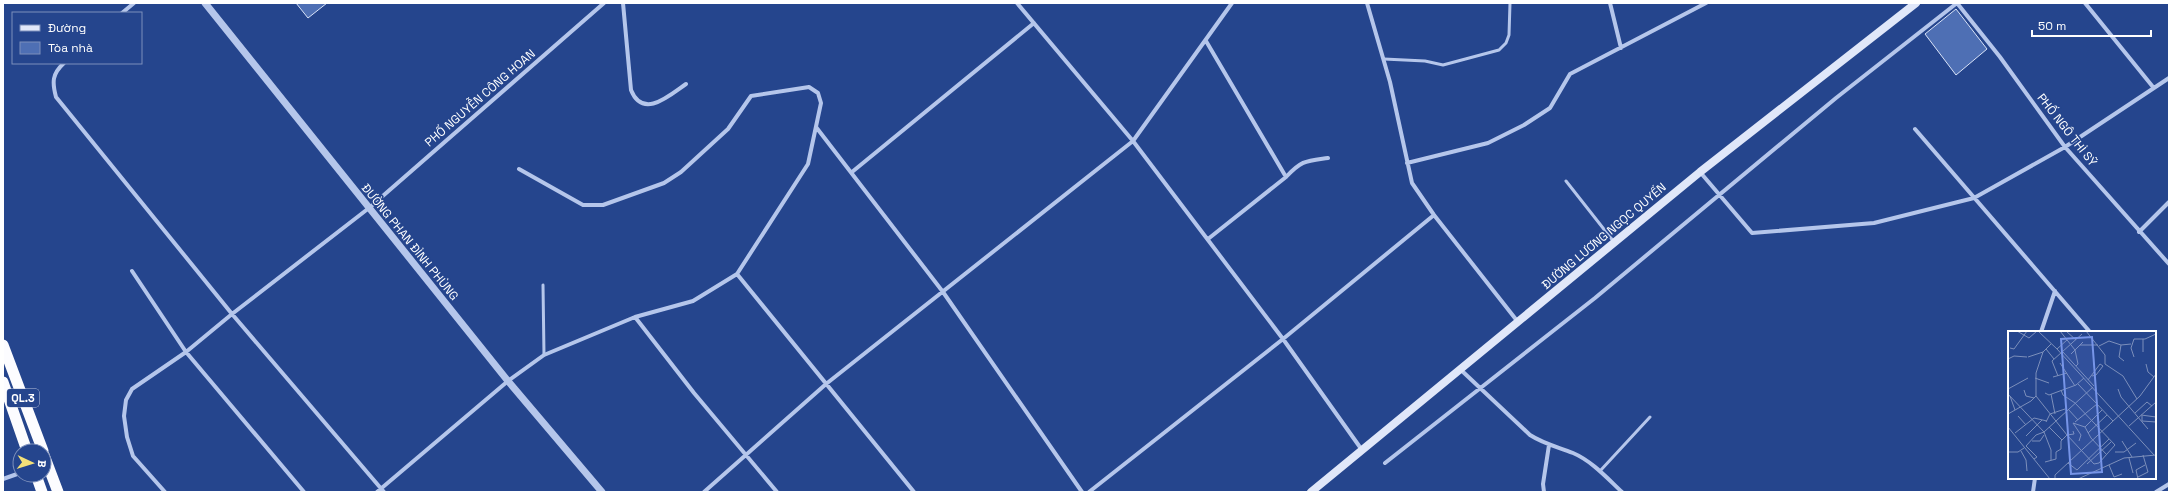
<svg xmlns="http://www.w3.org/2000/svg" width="2172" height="495" viewBox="0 0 2172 495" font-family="'Space Grotesk',sans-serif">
<rect width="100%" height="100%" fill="#25458d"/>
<!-- building -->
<path fill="#4e6fb4" stroke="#d9e3f8" d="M296,3H327L308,18Z
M1956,9L1987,49L1956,75L1925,34Z"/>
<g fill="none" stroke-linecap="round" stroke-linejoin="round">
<!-- service -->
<path stroke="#b5c6eb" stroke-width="3" d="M1384,59L1425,61L1443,65L1499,50L1506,43L1509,35L1510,3
M1566,181L1614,242
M543,285L544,355
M1600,471L1650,417"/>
<!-- minor -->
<path stroke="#b5c6eb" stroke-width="4" d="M623,3L631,90C643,120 670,95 686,84
M1017,3L1133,141L1283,339L1362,450
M1367,3L1390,82L1412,183L1434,215L1518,322
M1610,3L1621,48
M1957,3L2000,57L2065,147L2169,264
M2085,3L2153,87
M122,13L134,3
M1206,41L1286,177
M64,63C52,74 52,82 56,97L232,314L384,492
M816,127L943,292L1082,492
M1915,129L2090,332
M1407,163L1488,143L1524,125L1550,108L1570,74L1706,3
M852,172L1034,23
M1700,172L1752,233L1874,223L1974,198L2065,147L2169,78
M2139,232L2169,202
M1208,239L1286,177C1302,160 1306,161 1328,158
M132,271L186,352L304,492
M737,274L914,492
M635,317L694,393L777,492
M2041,332L2055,291
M1461,370L1530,435C1544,444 1558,447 1573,453C1592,461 1608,479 1622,492
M1385,463L1595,298L1836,98L1957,3
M3,479L20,473
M165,492L133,456L127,437L124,416L126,400L132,389L186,352L232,314L369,208L604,3
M377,492L508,381L544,355L635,317L693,301L737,274L808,164L821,103L818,93L809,87L751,96L728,129L681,172L664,183L603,205H583L519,169
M704,492L826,384L1133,141L1232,3
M1089,492L1283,339L1434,215
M1544,492L1543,484L1549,445
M2033,492L2035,478
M2156,492L2169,484"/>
<!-- tertiary -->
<path stroke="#b5c6eb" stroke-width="7" d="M205,3L508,381L602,492"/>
<!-- secondary -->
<path stroke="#e0e7f9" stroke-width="8" d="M1311,492L1700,172L1916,3"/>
<!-- trunk -->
<path stroke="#fcfcff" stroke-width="11" d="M3,345L43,451
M3,382L27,451
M44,455L58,492
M36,475L42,492"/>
</g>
<g text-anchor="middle" stroke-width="3.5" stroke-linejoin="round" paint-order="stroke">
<!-- shield labels -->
<rect fill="#25458d" stroke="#bec7dd" stroke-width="1" x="7" y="389" width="32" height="18" rx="3"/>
<g font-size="11" font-weight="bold" fill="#fff">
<text x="23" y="402">QL.3</text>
</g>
<!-- street labels -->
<g font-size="12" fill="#fff" stroke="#25458d">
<text transform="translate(480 98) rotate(-41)" y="4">PHỐ NGUYỄN CÔNG HOAN</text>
<text transform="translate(2067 130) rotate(52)" y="4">PHỐ NGÔ THÌ SỸ</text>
<text transform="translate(1604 236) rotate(-40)" y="4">ĐƯỜNG LƯƠNG NGỌC QUYẾN</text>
<text transform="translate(410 242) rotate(51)" y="4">ĐƯỜNG PHAN ĐÌNH PHÙNG</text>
</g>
</g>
<!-- overview -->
<g transform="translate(2008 331)">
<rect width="148" height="148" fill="#25458d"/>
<path fill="none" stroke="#7c8fbb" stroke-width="1" d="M9,0L21,7L29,0M30,0L49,18L146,124M52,0L67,19L70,33L68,35M58,0L68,9M78,0L97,24V33L115,45L129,68M135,8V21M72,14H90M113,14L111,26L116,30M91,15L101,10L113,14L123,13M2,17L6,18L19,0M38,18L46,28M49,18L59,9M35,21L28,42V65L59,104L86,133L91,132L107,114L67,72L55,64L53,59M55,21L86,55M63,23L75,11M20,26L35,21L43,13M126,26L123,17L126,8H137L148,3M0,28L6,25L19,26M52,32L67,55M138,33L140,41L146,46M50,45L44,30L74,3M84,45L88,44L95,35M45,46L59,42M27,47L41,52M80,49L92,33L95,35M70,53L105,90M0,58L20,47M110,58L113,66L140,98M16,59L18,65L26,67M37,62L41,64L68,54L76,47M0,63L36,101L85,56M43,63L47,83M2,65L7,79M60,78L70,89M127,82L139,71L144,75M0,83L23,70L28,65M133,84L148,86M10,85L18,94M134,85V90L148,91M38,91L42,83L57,78M67,91L89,73M65,92L77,96L83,107L99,124M65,92L73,104L71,110M121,95L148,71M0,96L42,148M41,96L54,109M77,96L94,79M7,102L26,87L39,90M80,102L99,84M18,105L34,89M24,110H32L36,104M114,110L124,126M13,120L18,129L19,140M0,121H10L16,117M107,121H116L128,112M121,127L125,142M26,128L29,126L18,115L28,104L36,101L43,119V129M37,131L48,128V121L53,118V110L59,104L66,103L65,100M60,132L69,139L101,108M79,133L103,111M101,134L106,146L114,143M130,146L140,141L135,124M47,148V144L132,65L148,43M70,148L116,127L148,124M130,148L128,139L137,134"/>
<path fill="#7795e8" fill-opacity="0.15" stroke="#7795e8" stroke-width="2" d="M84,6L94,141L63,143L53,8Z"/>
<rect width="148" height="148" fill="none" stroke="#fff" stroke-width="2"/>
</g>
<!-- border -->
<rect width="2172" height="495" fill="none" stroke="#ffffff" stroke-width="8"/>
<!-- legend -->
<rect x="12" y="12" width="130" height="52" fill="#25458d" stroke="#7c8fbb"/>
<rect x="20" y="25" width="20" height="6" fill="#e0e7f9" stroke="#7c8fbb"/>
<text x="48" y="32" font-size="12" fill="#ffffff">Đường</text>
<rect x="20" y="42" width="20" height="12" fill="#4e6fb4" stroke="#7c8fbb"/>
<text x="48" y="52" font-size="12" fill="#ffffff">Tòa nhà</text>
<!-- north arrow -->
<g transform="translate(32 463) rotate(94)"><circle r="19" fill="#25458d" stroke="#7c8fbb"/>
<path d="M0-3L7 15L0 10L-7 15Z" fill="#f4e179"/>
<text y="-6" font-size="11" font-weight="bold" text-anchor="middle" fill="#ffffff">B</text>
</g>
<!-- scale -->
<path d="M2032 30v6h119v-6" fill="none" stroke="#ffffff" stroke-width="2"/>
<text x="2038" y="30" font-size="12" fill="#ffffff" stroke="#25458d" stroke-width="3" paint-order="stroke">50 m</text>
</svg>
